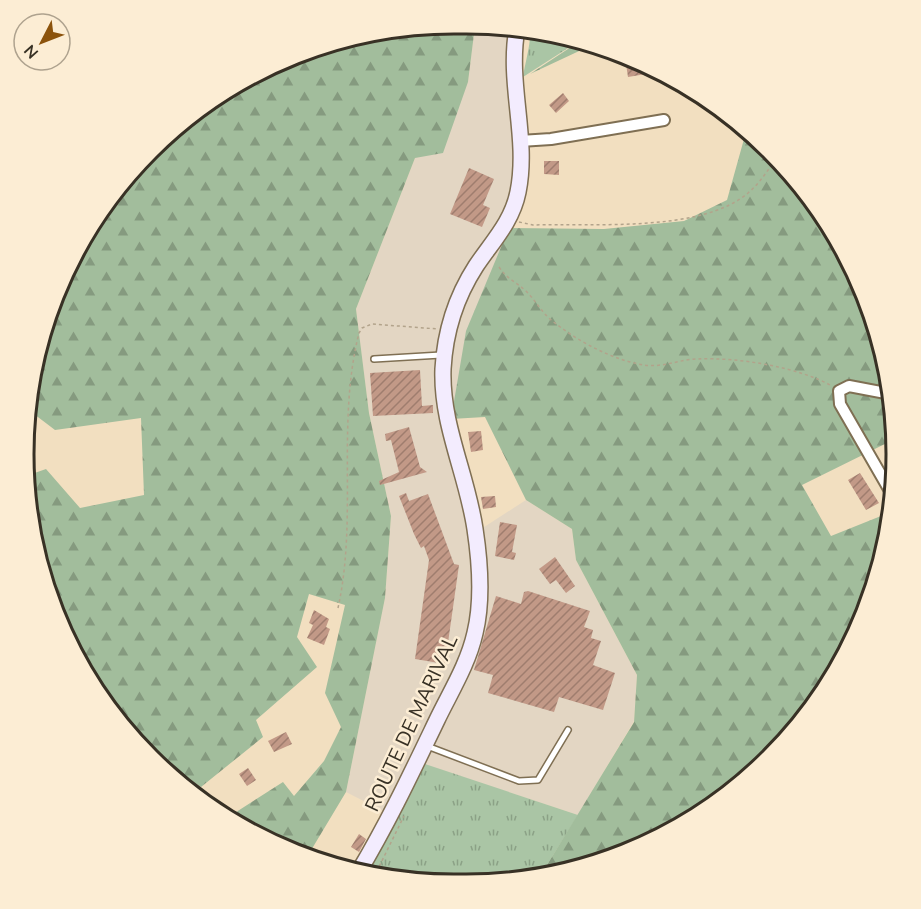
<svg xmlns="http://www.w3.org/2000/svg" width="921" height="909" viewBox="0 0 921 909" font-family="'Nunito Sans',sans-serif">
<defs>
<pattern id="grass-tufts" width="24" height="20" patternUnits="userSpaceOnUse" patternTransform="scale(1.5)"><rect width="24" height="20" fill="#aac5a5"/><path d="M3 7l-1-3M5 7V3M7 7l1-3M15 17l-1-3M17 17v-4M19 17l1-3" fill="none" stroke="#8ba186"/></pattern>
<pattern id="forest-firs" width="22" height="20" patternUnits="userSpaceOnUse" patternTransform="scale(1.5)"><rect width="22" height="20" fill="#a2bd9c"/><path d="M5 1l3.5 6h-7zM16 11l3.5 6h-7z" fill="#859a7f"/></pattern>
<pattern id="building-hatch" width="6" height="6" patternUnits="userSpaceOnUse" patternTransform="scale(1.5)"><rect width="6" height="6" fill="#c29987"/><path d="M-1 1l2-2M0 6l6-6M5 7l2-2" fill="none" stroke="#9f7d6e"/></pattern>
</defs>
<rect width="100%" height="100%" fill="#f2dfc0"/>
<!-- industrial -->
<path fill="#e3d6c3" d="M475,26L525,30L521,64L524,178L451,419L478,531L526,500L572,529L576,560L637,675L634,721L578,815L423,764L397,818L346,792L385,598L391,516L369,413L356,309L415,158L468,82Z"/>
<!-- grass -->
<path fill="url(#grass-tufts)" d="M530,30L550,32L579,41L523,77C525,62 531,45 530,30Z
M422,763L578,815L539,878L466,885L362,874Z"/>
<!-- forest -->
<path fill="url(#forest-firs)" d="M454,24L475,26L468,82L443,153L415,158L356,309L369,413L391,516L385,598L346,792L307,857C280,849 251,835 230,816L283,782L294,796L324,761L341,727L325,693L345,605L309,594L297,637L317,667L256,720L263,737L201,787L138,744L97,694L57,620L32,539L26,476L46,469L80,508L144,495L141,418L55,430L30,411C23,385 41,343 48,318C92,172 223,67 369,33C396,26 427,27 454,24Z
M579,41L592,45L530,74L577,43Z
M752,135C822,192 870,282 889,370C893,392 893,416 895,439L802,485L831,536L891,512C876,673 749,816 596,863C578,868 559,876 539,878L634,722L637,675L576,560L572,529L526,500L485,417L451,419L466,331L509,228L604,229L684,221L727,200L744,139Z"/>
<!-- building -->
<path fill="url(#building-hatch)" d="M640,62L643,63L646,74L628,77L626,64Z
M563,93L569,101L556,113L549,105Z
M544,161H559V175L544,174Z
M469,168L494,179L483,205L490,208L482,227L450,214Z
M420,370L422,406L433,405V413L373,416L370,373Z
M409,427L420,467L427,472L380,485L379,481L399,472L391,440L386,441L385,434Z
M481,431L483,450L471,452L468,432Z
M860,473L879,503L866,510L848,480Z
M406,493L409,501L428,494L454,564L459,565L445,664L415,659L429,560L424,546L421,548L414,534L399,496Z
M495,496L496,507L483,509L481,497Z
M500,522L517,525L512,552L516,553L514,560L495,556Z
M555,557L575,586L566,593L556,580L550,584L539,569Z
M528,591L590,611L584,627L593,630L591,638L601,641L593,665L615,673L603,710L559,697L554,712L488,693L493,675L474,670L496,596L521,604L524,592Z
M314,610L329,619L326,627L330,629L324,645L307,638L313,625L309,623Z
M286,732L292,744L274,752L268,741Z
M248,768L256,780L247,786L239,774Z
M359,834L366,839L359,852L351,847Z"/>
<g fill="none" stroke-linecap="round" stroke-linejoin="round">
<defs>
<path id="lane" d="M374,359L441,355
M427,746L519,781L538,780L568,730"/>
<path id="street" d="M520,141L551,139L664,120
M891,394L849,386L839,391L840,404L893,496
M146,753L226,818"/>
<path id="secondary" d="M358,873C388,823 412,772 437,720C451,691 468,664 475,633C483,600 480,562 475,529C467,474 441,425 443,369C445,332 456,297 476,266C492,242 512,222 518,192C529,138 507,83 517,29"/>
</defs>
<!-- lane casing -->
<use href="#lane" stroke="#7f6f53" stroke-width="8"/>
<!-- street casing -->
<use href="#street" stroke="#7f6f53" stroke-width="14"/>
<!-- secondary casing -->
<use href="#secondary" stroke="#7f6f53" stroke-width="18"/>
<!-- path -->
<path stroke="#b2a38b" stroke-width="1.5" stroke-dasharray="3 3" stroke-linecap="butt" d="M519,222L533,225C592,223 701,233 748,193C760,183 768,170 777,157
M499,267C507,279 516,282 526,291C535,300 541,311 550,319C575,340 612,360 644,365C663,368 680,359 698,359C737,357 798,367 832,386
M338,608C358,517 336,424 359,333L362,328L372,324L438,329
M374,877L404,816"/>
<!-- lane -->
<use href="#lane" stroke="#fff" stroke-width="5"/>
<!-- street -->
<use href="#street" stroke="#fff" stroke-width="10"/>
<!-- secondary -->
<use href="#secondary" stroke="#f3ecfe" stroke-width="15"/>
</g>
<g text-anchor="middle" stroke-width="5" stroke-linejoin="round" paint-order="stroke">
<!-- street labels -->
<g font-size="20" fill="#383125" stroke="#fcedd4">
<text transform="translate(411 723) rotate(-65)" y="7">ROUTE DE MARIVAL</text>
</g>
</g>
<!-- crop -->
<path d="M0 0H921V909H0ZM454 34H466A420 420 0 0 1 886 454V454A420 420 0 0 1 466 874H454A420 420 0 0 1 34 454V454A420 420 0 0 1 454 34Z" fill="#fcedd4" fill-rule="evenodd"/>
<path fill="none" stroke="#383125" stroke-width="3" d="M454 34H466A420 420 0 0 1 886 454V454A420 420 0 0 1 466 874H454A420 420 0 0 1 34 454V454A420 420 0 0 1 454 34Z"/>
<!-- north arrow -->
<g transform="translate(42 42) rotate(228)"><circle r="28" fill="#fcedd4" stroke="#aea28e" stroke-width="1.5"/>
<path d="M0-4.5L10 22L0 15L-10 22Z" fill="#8c530c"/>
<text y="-9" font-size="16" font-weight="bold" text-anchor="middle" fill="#383125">N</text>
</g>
</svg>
